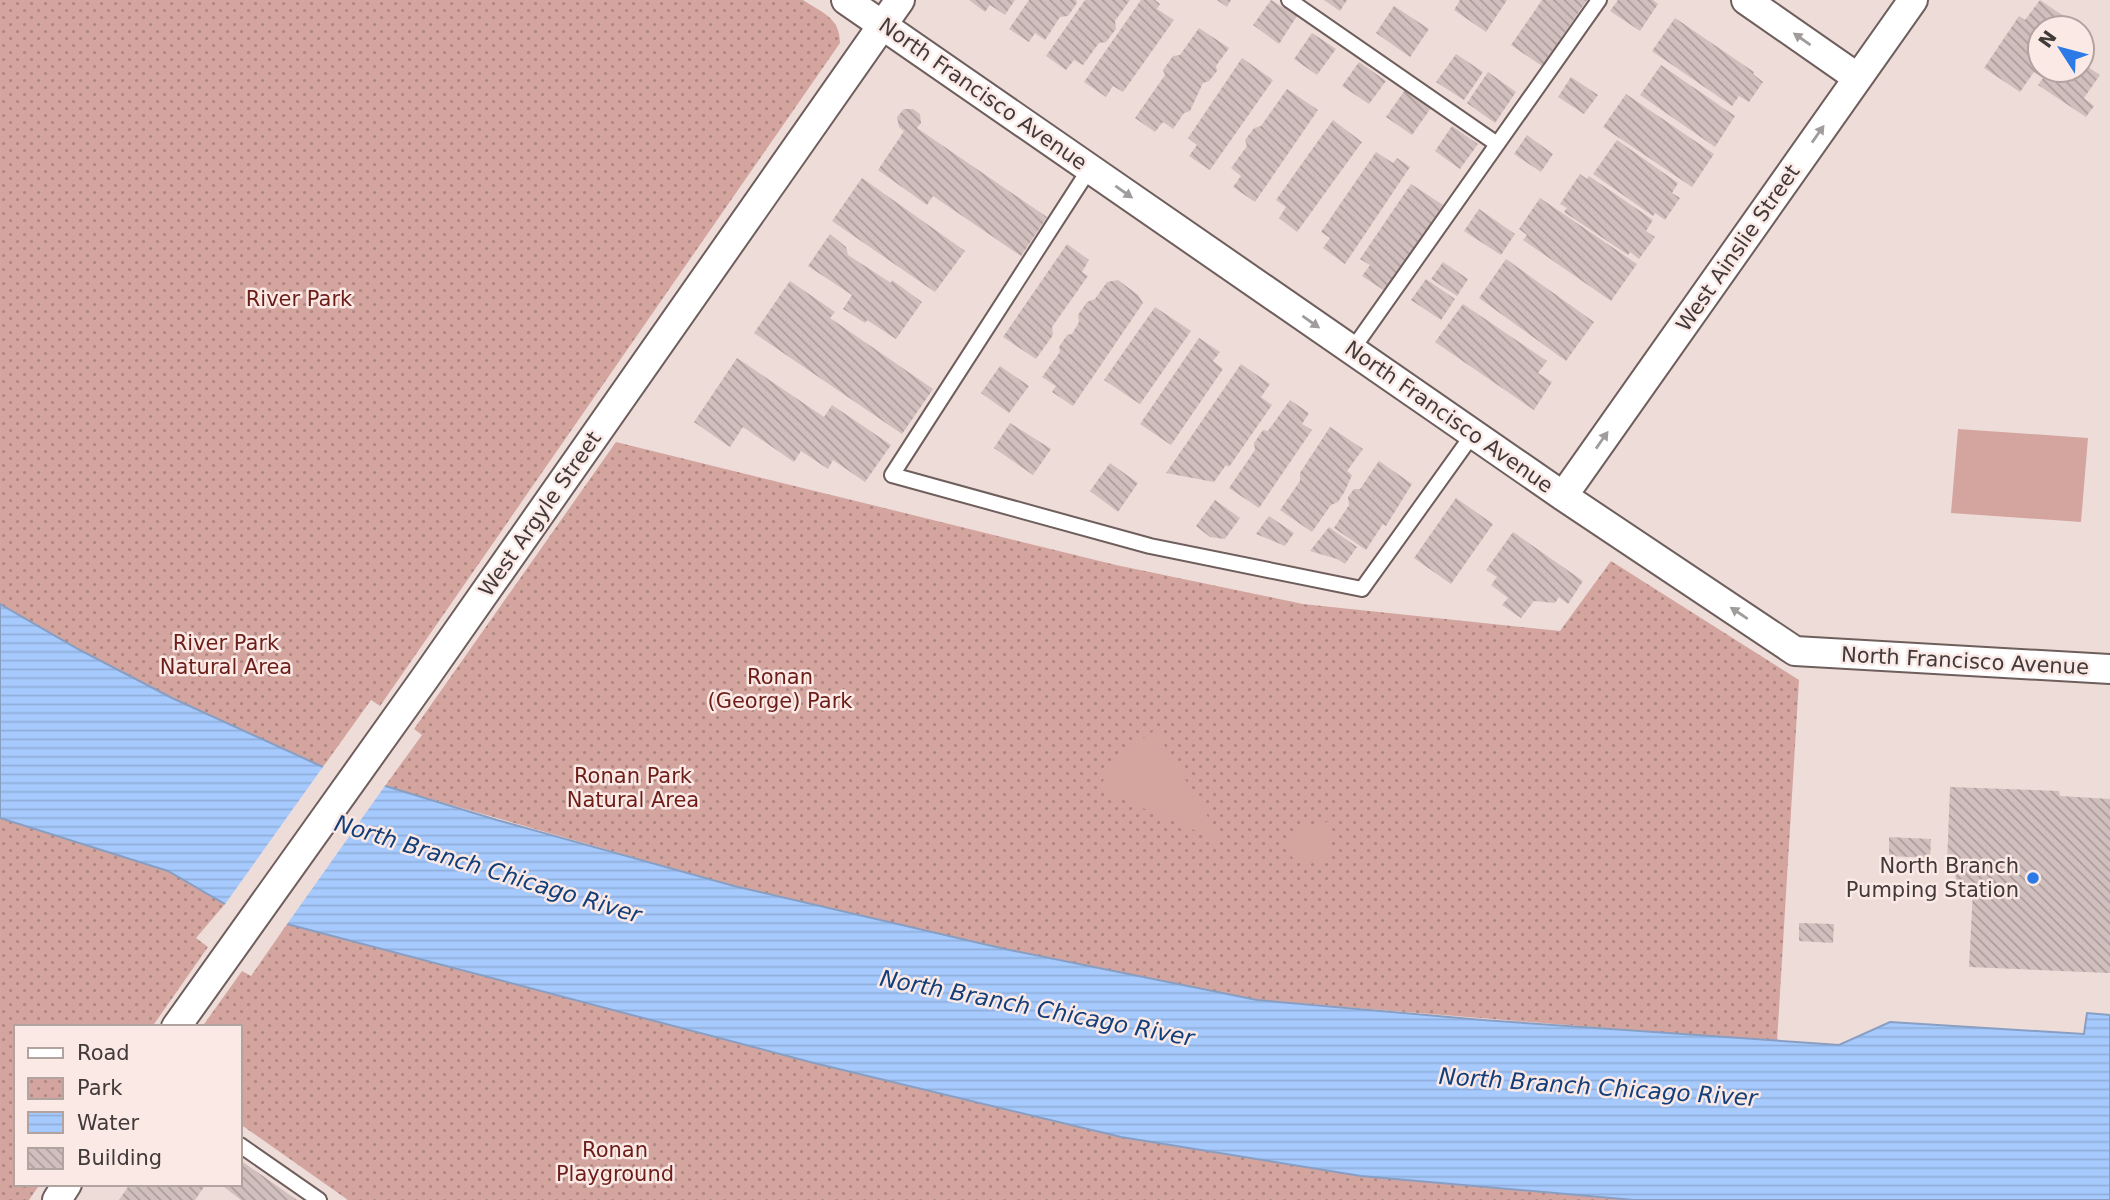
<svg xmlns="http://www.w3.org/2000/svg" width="2110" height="1200" viewBox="0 0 2110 1200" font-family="'DejaVu Sans',sans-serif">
<defs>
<pattern id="park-dots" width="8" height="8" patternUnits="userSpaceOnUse" patternTransform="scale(1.75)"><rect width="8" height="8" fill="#d4a59f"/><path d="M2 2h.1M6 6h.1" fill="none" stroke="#ae8783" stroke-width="1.8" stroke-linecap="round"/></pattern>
<pattern id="water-rules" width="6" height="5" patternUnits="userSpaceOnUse" patternTransform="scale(1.75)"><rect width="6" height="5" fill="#a6cafe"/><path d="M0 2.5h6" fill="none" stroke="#90aeda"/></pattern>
<pattern id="building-back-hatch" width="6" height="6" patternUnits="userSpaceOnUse" patternTransform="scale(1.75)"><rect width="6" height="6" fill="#d1bfbd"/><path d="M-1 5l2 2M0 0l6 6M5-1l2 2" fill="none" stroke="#ab9c9b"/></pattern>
</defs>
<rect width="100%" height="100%" fill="#eedcd9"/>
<!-- park -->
<path fill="url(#park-dots)" d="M0,0H803C822,13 840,17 840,43L380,706L371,700L323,767L172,698L78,649L0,604Z
M616,442L1116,565L1303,604L1560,631L1611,561L1799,680L1777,1042L1257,1000L1005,949L734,886L385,786L422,735L414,729Z
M0,818L168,871L225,904L196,938L208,947L152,1027H16V1184H40L29,1200H0Z
M287,924L814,1063L1121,1137L1361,1176L1634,1200H348L240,1124V1027H202L242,971L251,976Z"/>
<!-- pitch -->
<path fill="#d4a59f" d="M1958,429L2088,438L2081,522L1951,513Z
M1155,730L1211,822L1221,833L1213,846L1201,833L1098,789L1119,756Z
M1333,821L1329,863H1297L1287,851L1290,833L1304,826Z"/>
<!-- water -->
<path fill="url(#water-rules)" stroke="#889fc3" stroke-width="2" d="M0,604L78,649L172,698L323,767L497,820L734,886L1005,949L1257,1000L1483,1020L1839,1045L1890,1022L2084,1034L2087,1013L2110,1015V1200H1634L1361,1176L1121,1137L814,1063L287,924L225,904L168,871L0,818Z"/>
<!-- pier -->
<path fill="#eedcd9" d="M325,764L387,783L285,927L223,907Z"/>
<!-- building -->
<path fill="url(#building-back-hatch)" d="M969,0H1015L1005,15L990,5L985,12Z
M1029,0H1076L1077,3L1068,16L1060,17L1045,40L1035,33L1029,42L1009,29Z
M1085,0H1130L1115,21L1116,29L1106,42L1099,43L1083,65L1074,60L1066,70L1046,56Z
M1141,0H1155L1160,4L1157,9L1174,20L1123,92L1113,86L1106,97L1084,82Z
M1217,0H1231L1227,7Z
M1271,0L1297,16L1279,44L1253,25Z
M1324,0H1347L1340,11Z
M1460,0H1507L1486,32L1454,10Z
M1542,0H1587L1542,66L1511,45Z
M1618,0H1653L1658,4L1640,31L1610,11Z
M2040,0L2081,28H2040V70H2082V63L2100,75L2084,98L2094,106L2086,117L2038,85L2043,78L2034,72L2020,92L1984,68L2019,16L2025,20Z
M1394,6L1429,29L1410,57L1376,33Z
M1675,18L1754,72L1753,74L1763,82L1749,102L1739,96L1732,106L1652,51Z
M1199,28L1229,48L1216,66L1217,71L1209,81L1203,83L1190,111L1184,113L1173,129L1163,122L1155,132L1135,118L1165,75L1163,70L1173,56L1180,55Z
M1312,33L1336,49L1317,75L1294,59Z
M1456,54L1483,72L1464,100L1436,82Z
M1242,58L1273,80L1210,170L1189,156L1197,145L1188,138Z
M1359,62L1386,81L1369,104L1342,86Z
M1661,65L1735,116L1715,147L1640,95Z
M1488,72L1516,92L1495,123L1467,103Z
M1571,77L1598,95L1584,114L1558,97Z
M1287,89L1318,110L1255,202L1233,187L1241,176L1231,168L1247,146L1245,140L1254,128L1261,126Z
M1405,90L1431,108L1412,135L1386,117Z
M1626,94L1714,154L1692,187L1603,127Z
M904,109H913L920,114L921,123L917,128L1047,217L1021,256L933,196L927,205L878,170L904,131L899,127L897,117Z
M1333,120L1362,142L1297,232L1279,218L1286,207L1276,200Z
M1452,126L1478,144L1460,169L1435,151Z
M1527,135L1553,154L1541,172L1514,154Z
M1617,140L1678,183L1672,193L1680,198L1665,220L1655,213L1653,216L1593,174Z
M1376,152L1393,163L1397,158L1410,167L1345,264L1323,248L1330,238L1321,232Z
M1580,174L1587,179L1589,176L1653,220L1646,231L1655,237L1639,259L1630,252L1628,255L1564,212L1567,208L1560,204Z
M862,178L965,251L935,292L832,221Z
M1411,184L1443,205L1385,291L1362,276L1370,265L1360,259Z
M1540,198L1637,264L1611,301L1523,240L1527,235L1519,229Z
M1479,209L1515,234L1501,255L1464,231Z
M830,234L846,247L848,255L891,283L892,280L922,302L896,339L867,320L865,323L843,309L852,295L808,266Z
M1067,244L1089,260L1082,272L1088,276L1052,327L1053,335L1036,359L1003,337Z
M1506,259L1594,322L1566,361L1479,298Z
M1443,262L1468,279L1457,296L1431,279Z
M1426,279L1455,299L1441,320L1411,300Z
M1118,280L1138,295L1143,303L1073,406L1052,392L1056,386L1042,377L1060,352L1059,347L1067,335L1072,334L1079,322L1078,315L1087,302L1095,299L1107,282Z
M790,281L835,312L830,318L933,389L902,434L754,333Z
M1463,304L1547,361L1538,373L1552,382L1534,410L1435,342Z
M1155,307L1191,331L1140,404L1104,380Z
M1199,338L1220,352L1213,361L1223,369L1171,445L1140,424Z
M737,358L824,417L832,405L891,445L865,482L833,460L828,469L801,451L794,462L743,427L730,447L694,422Z
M1241,364L1270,384L1261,397L1272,405L1229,467L1226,465L1214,482L1166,473Z
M1000,366L1029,386L1009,413L981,393Z
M1290,400L1309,413L1302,424L1312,430L1259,508L1229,488L1255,450L1254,443L1263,430L1268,431Z
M1010,423L1051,449L1033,475L994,448Z
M1330,427L1363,449L1347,471L1352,475L1345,491L1338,502L1331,505L1312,532L1280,510L1300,481V473Z
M1379,461L1412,484L1386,526L1383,524L1366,550L1334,528L1349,505L1348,497L1354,489H1360Z
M1110,463L1138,483L1118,512L1090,491Z
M1456,498L1493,524L1451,584L1414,558Z
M1215,500L1240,518L1225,539L1210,537L1196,526Z
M1269,516L1294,533L1285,546L1256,534Z
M1329,527L1357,547L1345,564L1337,559L1310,551Z
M1513,532L1583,581L1568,604L1559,597L1555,603L1534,601L1521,618L1502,605L1508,598L1491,585L1497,577L1486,570Z
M1950,787L2059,791L2060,796L2110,799V973L1969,967L1973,891L1955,890L1956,865H1947Z
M1889,837L1931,839L1930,858L1889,856Z
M1799,923L1834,924L1833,943L1799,941Z
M240,1160L297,1200H241L220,1184H240Z
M130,1184H206L195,1200H119Z"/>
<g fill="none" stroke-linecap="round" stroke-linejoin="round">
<defs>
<path id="service" d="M1289,0L1497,144
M1090,168L892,475L1150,546L1362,589L1473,434
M1352,350L1599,0
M240,1145L319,1200"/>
<path id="minor" d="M846,0L1563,496L1795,651L2110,669
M1746,0L1858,78
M1563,496L1913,0
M176,1027L425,678L900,0
M57,1200L67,1184"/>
</defs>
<!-- service casing -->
<use href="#service" stroke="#6e5e5c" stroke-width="18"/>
<!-- minor casing -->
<use href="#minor" stroke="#6e5e5c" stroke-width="32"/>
<!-- service -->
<use href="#service" stroke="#fff" stroke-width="14"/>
<!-- minor -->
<use href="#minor" stroke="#fff" stroke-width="28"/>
</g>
<!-- one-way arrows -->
<defs><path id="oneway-solid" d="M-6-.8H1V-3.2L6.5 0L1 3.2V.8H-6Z" transform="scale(1.75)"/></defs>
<g fill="#a09c9c">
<use href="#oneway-solid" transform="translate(1802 39) rotate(-145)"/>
<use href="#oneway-solid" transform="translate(1818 134) rotate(-55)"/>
<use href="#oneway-solid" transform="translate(1124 192) rotate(35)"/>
<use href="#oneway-solid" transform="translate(1311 322) rotate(35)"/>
<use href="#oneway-solid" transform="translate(1602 440) rotate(-55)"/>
<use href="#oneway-solid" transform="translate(1739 613) rotate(-146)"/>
</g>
<!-- markers -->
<circle fill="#2b7ae5" stroke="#fbe9e6" stroke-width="2.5" cx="2033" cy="878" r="7"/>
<g text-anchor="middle" stroke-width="5" stroke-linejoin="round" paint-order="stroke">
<!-- street labels -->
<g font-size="21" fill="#413a38" stroke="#fbe9e6">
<text transform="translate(983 94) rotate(35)" y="7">North Francisco Avenue</text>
<text transform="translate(1738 248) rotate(-55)" y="7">West Ainslie Street</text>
<text transform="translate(1449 417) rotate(35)" y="7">North Francisco Avenue</text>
<text transform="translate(540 514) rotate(-55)" y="7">West Argyle Street</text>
<text transform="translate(1965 661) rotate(3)" y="7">North Francisco Avenue</text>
</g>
<!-- park labels -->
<g font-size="21" fill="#6c1d18" stroke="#fbe9e6">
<text x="299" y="306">River Park</text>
<text x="226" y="650">River Park<tspan x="226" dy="24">Natural Area</tspan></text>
<text x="780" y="684">Ronan<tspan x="780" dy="24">(George) Park</tspan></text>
<text x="633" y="783">Ronan Park<tspan x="633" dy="24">Natural Area</tspan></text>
<text x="615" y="1157">Ronan<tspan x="615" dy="24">Playground</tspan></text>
</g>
<!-- poi labels -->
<g font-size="21" fill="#413a38" stroke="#fbe9e6" text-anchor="end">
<text x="2019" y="873">North Branch<tspan x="2019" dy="24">Pumping Station</tspan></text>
</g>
<!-- water labels -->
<g font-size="23" font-style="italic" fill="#123e7a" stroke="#fbe9e6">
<text transform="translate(488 869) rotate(17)" y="8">North Branch Chicago River</text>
<text transform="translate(1037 1008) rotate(11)" y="8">North Branch Chicago River</text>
<text transform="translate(1598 1087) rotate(4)" y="8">North Branch Chicago River</text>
</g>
</g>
<!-- legend -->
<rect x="14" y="1025" width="228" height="161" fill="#fbe9e6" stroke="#b1a3a0" stroke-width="2"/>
<rect x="28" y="1048" width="35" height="10" fill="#ffffff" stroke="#b1a3a0" stroke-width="2"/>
<text x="77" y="1060" font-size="21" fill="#413a38">Road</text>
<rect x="28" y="1078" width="35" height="21" fill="url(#park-dots)" stroke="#b1a3a0" stroke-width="2"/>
<text x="77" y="1095" font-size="21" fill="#413a38">Park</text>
<rect x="28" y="1112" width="35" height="21" fill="url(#water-rules)" stroke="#b1a3a0" stroke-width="2"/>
<text x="77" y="1130" font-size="21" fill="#413a38">Water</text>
<rect x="28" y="1148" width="35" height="21" fill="url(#building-back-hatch)" stroke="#b1a3a0" stroke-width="2"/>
<text x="77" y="1165" font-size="21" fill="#413a38">Building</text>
<!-- north arrow -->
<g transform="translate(2061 49) rotate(306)"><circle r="33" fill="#fbe9e6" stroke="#b1a3a0" stroke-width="2"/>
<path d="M0-5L12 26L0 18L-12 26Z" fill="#2b7ae5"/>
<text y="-10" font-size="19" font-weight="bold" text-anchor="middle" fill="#413a38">N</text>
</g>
</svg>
